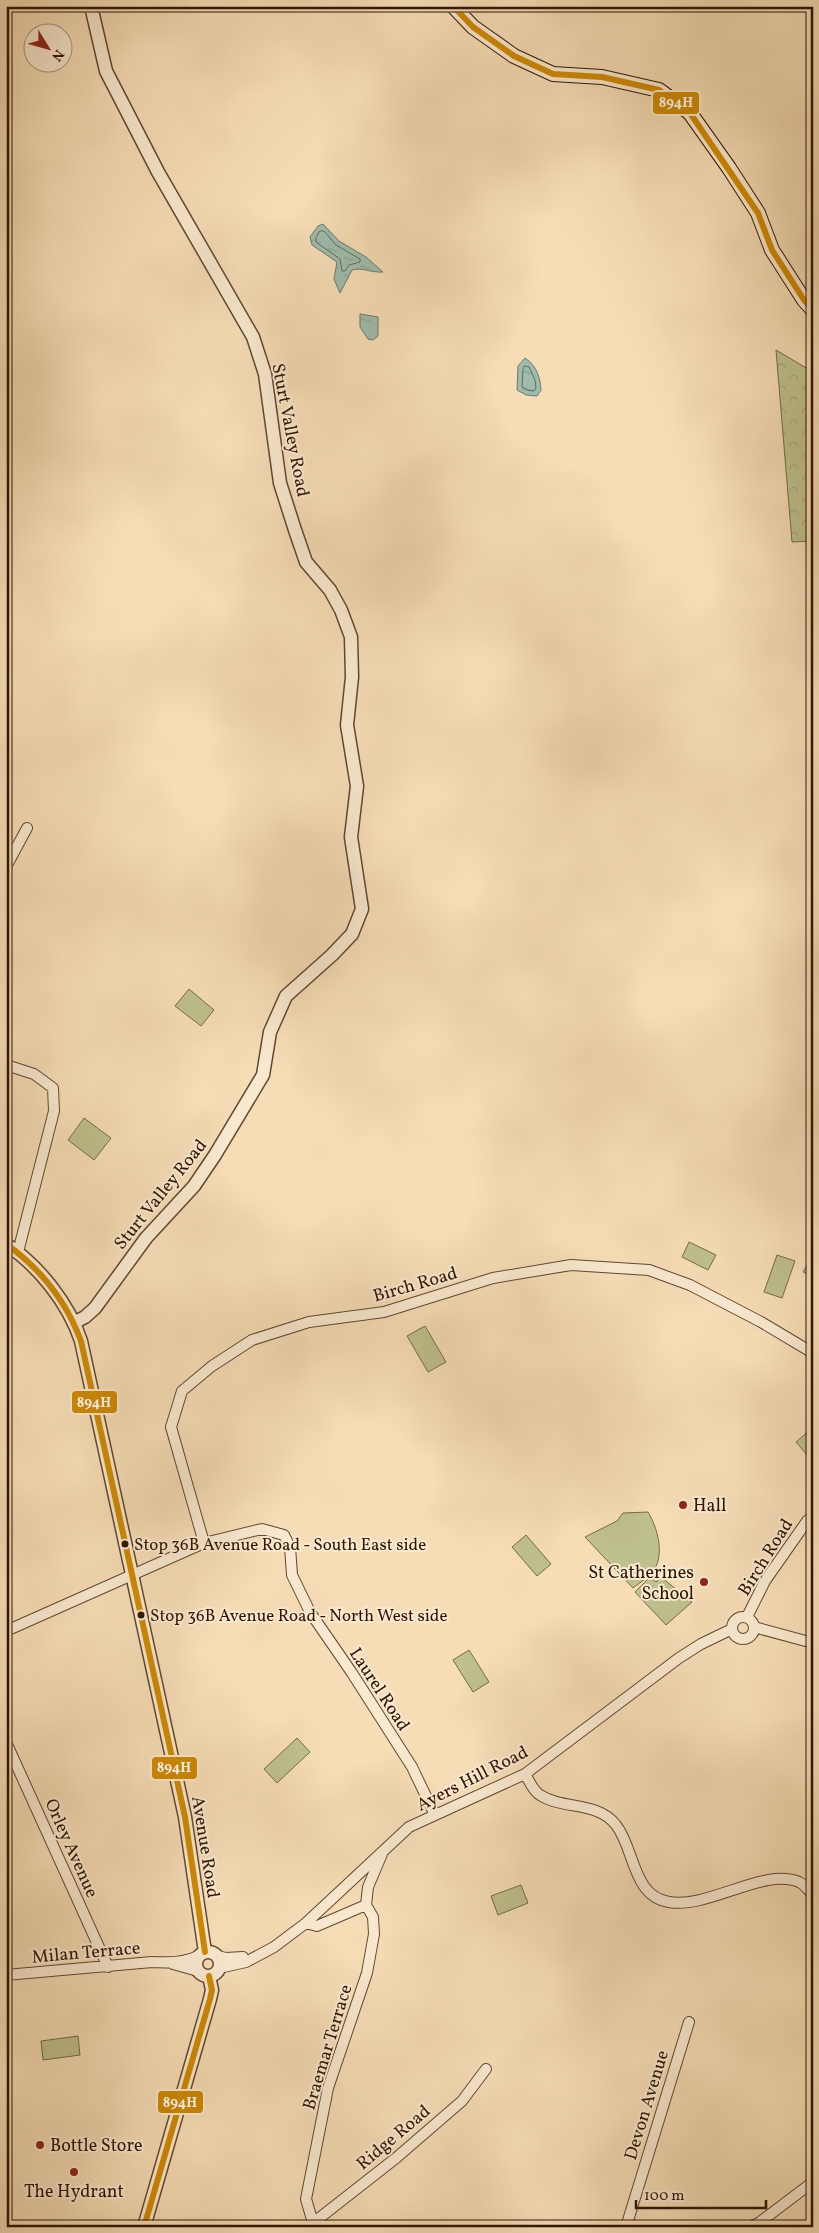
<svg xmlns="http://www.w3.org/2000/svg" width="819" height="2233" viewBox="0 0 819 2233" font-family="Vollkorn,serif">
<defs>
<pattern id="forest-crowns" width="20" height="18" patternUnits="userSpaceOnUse" patternTransform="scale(1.25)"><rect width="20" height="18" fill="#bec08d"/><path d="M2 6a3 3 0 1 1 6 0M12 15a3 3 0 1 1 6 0" fill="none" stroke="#a4a478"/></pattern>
<pattern id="water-ripples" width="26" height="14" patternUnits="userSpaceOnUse" patternTransform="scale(1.25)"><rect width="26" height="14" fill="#9dbcad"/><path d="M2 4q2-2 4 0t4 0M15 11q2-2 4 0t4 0" fill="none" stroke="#88a193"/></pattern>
</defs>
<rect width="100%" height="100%" fill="#f6ddb6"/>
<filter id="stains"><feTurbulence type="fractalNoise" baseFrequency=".004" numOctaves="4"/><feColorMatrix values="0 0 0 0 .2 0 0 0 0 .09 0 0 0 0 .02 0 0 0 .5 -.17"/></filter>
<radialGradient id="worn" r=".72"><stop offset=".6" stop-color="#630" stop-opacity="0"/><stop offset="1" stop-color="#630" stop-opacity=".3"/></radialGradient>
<!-- green -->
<path fill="#bec08d" stroke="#766a48" d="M189,989L214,1010L201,1026L175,1006Z
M84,1118L111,1138L94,1160L68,1140Z
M689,1242L716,1255L708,1270L682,1257Z
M777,1255L795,1261L782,1298L764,1292Z
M425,1326L446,1362L428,1372L407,1336Z
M811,1429L813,1431V1462L796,1442Z
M648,1512C657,1527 665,1553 654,1570C650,1577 639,1583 633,1588L585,1537L617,1521L623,1513Z
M526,1535L551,1564L537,1576L512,1547Z
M650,1577L656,1582L661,1577L692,1602L666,1625L635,1592Z
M469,1650L489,1682L473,1692L453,1660Z
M297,1738L310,1752L277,1783L264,1769Z
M521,1885L528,1903L498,1915L491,1896Z
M78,2036L80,2055L43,2060L41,2041Z"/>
<!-- forest -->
<path fill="url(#forest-crowns)" stroke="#766a48" d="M776,350L813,372V541L792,542Z"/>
<!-- water -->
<path fill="url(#water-ripples)" stroke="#717969" d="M323,224L339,241L366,257L383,272C372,273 362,267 352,270L340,293L334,279L337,262L312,245L310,237L318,226Z
M360,314L378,317V336L373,340L368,339L360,327Z
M525,358C537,366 540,377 541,390L537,396L526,395L517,390L518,366Z
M810,1260L813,1262V1277L803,1272Z"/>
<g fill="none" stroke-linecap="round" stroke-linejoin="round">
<!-- shore -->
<path stroke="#666858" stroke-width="1" d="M320,231H324L336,245L360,259V262L349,265L345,271H342L340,259L316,242V238Z
M525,366L529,367L535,380L536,388L534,391L528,390L522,387L523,369Z"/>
<defs>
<path id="minor" d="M6,867L27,828
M6,1065L34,1074L53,1088L54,1111L18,1252
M204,1543L171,1427L182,1391L212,1366L252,1340L309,1322L384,1312L493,1278L571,1265L649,1270L690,1285L761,1322L813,1353
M747,1617L765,1581L807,1521L813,1517
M732 1628a11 11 0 1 1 22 0a11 11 0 1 1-22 0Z
M754,1627L813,1643
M6,1631L204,1543L262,1529L284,1535L290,1547L292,1575L310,1612L352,1673L412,1767L435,1815
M6,1742L108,1967
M525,1774C529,1780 533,1791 540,1795C563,1810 598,1801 616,1825C635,1849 632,1896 669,1902C708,1909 765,1867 799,1882C804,1884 809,1891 813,1895
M366,1905L368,1887L382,1854
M306,1923L317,1926L366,1905L373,1917L374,1934L367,1973L328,2088L306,2199L313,2223L317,2227
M217,1956L226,1958L243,1957
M173,1964L198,1971
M219,1968L246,1962L274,1947L306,1923L409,1827L525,1774L679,1658L701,1644L732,1629
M6,1975L152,1962C168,1963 184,1963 198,1956
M313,2223L396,2158L462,2101L486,2069
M626,2227L689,2022
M751,2227L760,2222L813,2182"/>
<path id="tertiary" d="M6,1244C39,1266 69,1304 81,1341L185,1817L205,1952
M75,1322L85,1317L95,1308L146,1238L194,1186L215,1155L263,1075L270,1032L286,996L332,955L352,934L362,909L351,837L357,786L347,725L352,677L351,637L341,610L330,590L306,562L295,530L280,483L265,374L253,337L158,172L106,71L91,6
M196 1964a12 12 0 1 1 24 0a12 12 0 1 1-24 0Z
M144,2227L210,1999L212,1990L209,1976"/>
<path id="secondary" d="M453,6L473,27L514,56L553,74L602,77L659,90L690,113L729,168L758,213L772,250L804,300L813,310"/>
</defs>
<!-- minor casing -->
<use href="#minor" stroke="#614730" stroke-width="12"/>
<!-- tertiary casing -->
<use href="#tertiary" stroke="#614730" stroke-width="15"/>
<!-- secondary casing -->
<use href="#secondary" stroke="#2f1503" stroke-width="16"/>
<!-- minor -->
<use href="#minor" stroke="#f9e9d0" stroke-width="10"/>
<!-- tertiary -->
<use href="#tertiary" stroke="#f9e9d0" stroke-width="12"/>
<!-- secondary -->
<use href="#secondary" stroke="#f9e9d0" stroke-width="14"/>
<defs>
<path id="bus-1" d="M453,6L473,27L514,56L553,74L602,77L659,90L690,113L758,213L772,250L804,300L813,310
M6,1244C41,1269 66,1301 81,1341L185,1817L205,1952
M144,2227L210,1999L212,1990L209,1976"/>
</defs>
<!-- bus-1 casing -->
<use href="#bus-1" stroke="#f9e9d0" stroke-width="10"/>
<!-- bus-1 -->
<use href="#bus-1" stroke="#cf8901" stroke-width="6"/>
</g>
<!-- markers -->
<g fill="#8f2418" stroke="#f9e9d0" stroke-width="2">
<circle cx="683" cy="1505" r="5"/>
<circle cx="704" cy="1582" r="5"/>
<circle cx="40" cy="2145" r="5"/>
<circle cx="74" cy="2172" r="5"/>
</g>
<g fill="#2f1503" stroke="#f9e9d0" stroke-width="2">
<circle cx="125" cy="1544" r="4.5"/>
<circle cx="141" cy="1615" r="4.5"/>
</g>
<g text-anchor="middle" stroke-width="4" stroke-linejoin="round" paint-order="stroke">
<!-- bus labels -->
<g font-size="17" fill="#2f1503" stroke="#f9e9d0" text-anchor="start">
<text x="134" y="1550">Stop 36B Avenue Road - South East side</text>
<text x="150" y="1621">Stop 36B Avenue Road - North West side</text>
</g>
<!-- street labels -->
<g font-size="18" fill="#2f1503" stroke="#f9e9d0">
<text transform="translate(291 430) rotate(79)" y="6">Sturt Valley Road</text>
<text transform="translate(160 1194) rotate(-51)" y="6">Sturt Valley Road</text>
<text transform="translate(415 1284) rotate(-16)" y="6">Birch Road</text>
<text transform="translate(765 1557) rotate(-58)" y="6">Birch Road</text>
<text transform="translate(380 1689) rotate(57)" y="6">Laurel Road</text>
<text transform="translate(472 1778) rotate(-27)" y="6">Ayers Hill Road</text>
<text transform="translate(206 1847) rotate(81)" y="6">Avenue Road</text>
<text transform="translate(72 1848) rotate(66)" y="6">Orley Avenue</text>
<text transform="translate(86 1952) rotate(-5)" y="6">Milan Terrace</text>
<text transform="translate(327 2047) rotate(-73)" y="6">Braemar Terrace</text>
<text transform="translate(646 2105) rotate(-73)" y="6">Devon Avenue</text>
<text transform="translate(393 2137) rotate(-40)" y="6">Ridge Road</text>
</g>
<!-- poi labels -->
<g font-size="18" fill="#2f1503" stroke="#f9e9d0" text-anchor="start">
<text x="693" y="1511">Hall</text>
<text x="694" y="1578" text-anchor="end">St Catherines<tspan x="694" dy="21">School</tspan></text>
<text x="50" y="2151">Bottle Store</text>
<text x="74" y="2197" text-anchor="middle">The Hydrant</text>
</g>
</g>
<g stroke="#f9e9d0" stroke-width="2">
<rect x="652" y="91" width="48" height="24" rx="5" fill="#cf8901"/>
<rect x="71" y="1390" width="47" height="24" rx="5" fill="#cf8901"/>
<rect x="151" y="1756" width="47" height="24" rx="5" fill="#cf8901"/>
<rect x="157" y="2090" width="47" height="24" rx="5" fill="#cf8901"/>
</g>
<g font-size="14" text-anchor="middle" font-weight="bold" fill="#fff">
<text x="676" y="107">894H</text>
<text x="94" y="1407">894H</text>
<text x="174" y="1772">894H</text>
<text x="180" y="2107">894H</text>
</g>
<!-- margin -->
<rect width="819" height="2233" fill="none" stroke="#f6ddb6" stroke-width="25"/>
<rect x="8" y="8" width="804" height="2218" fill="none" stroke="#2f1503" stroke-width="2.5"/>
<rect x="12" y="12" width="794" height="2208" fill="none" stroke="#2f1503"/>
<!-- north arrow -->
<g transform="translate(48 48) rotate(127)"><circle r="24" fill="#f9e9d0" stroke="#a8947e"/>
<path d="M0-4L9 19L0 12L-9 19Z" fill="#8f2418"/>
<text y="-8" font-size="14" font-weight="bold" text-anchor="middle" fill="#2f1503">N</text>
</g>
<!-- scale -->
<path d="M636 2200v8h130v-8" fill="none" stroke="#2f1503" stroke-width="2.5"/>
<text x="644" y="2200" font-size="15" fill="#2f1503" stroke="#f9e9d0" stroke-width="4" paint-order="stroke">100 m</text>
<rect width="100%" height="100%" filter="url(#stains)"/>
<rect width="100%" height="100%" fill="url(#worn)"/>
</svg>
